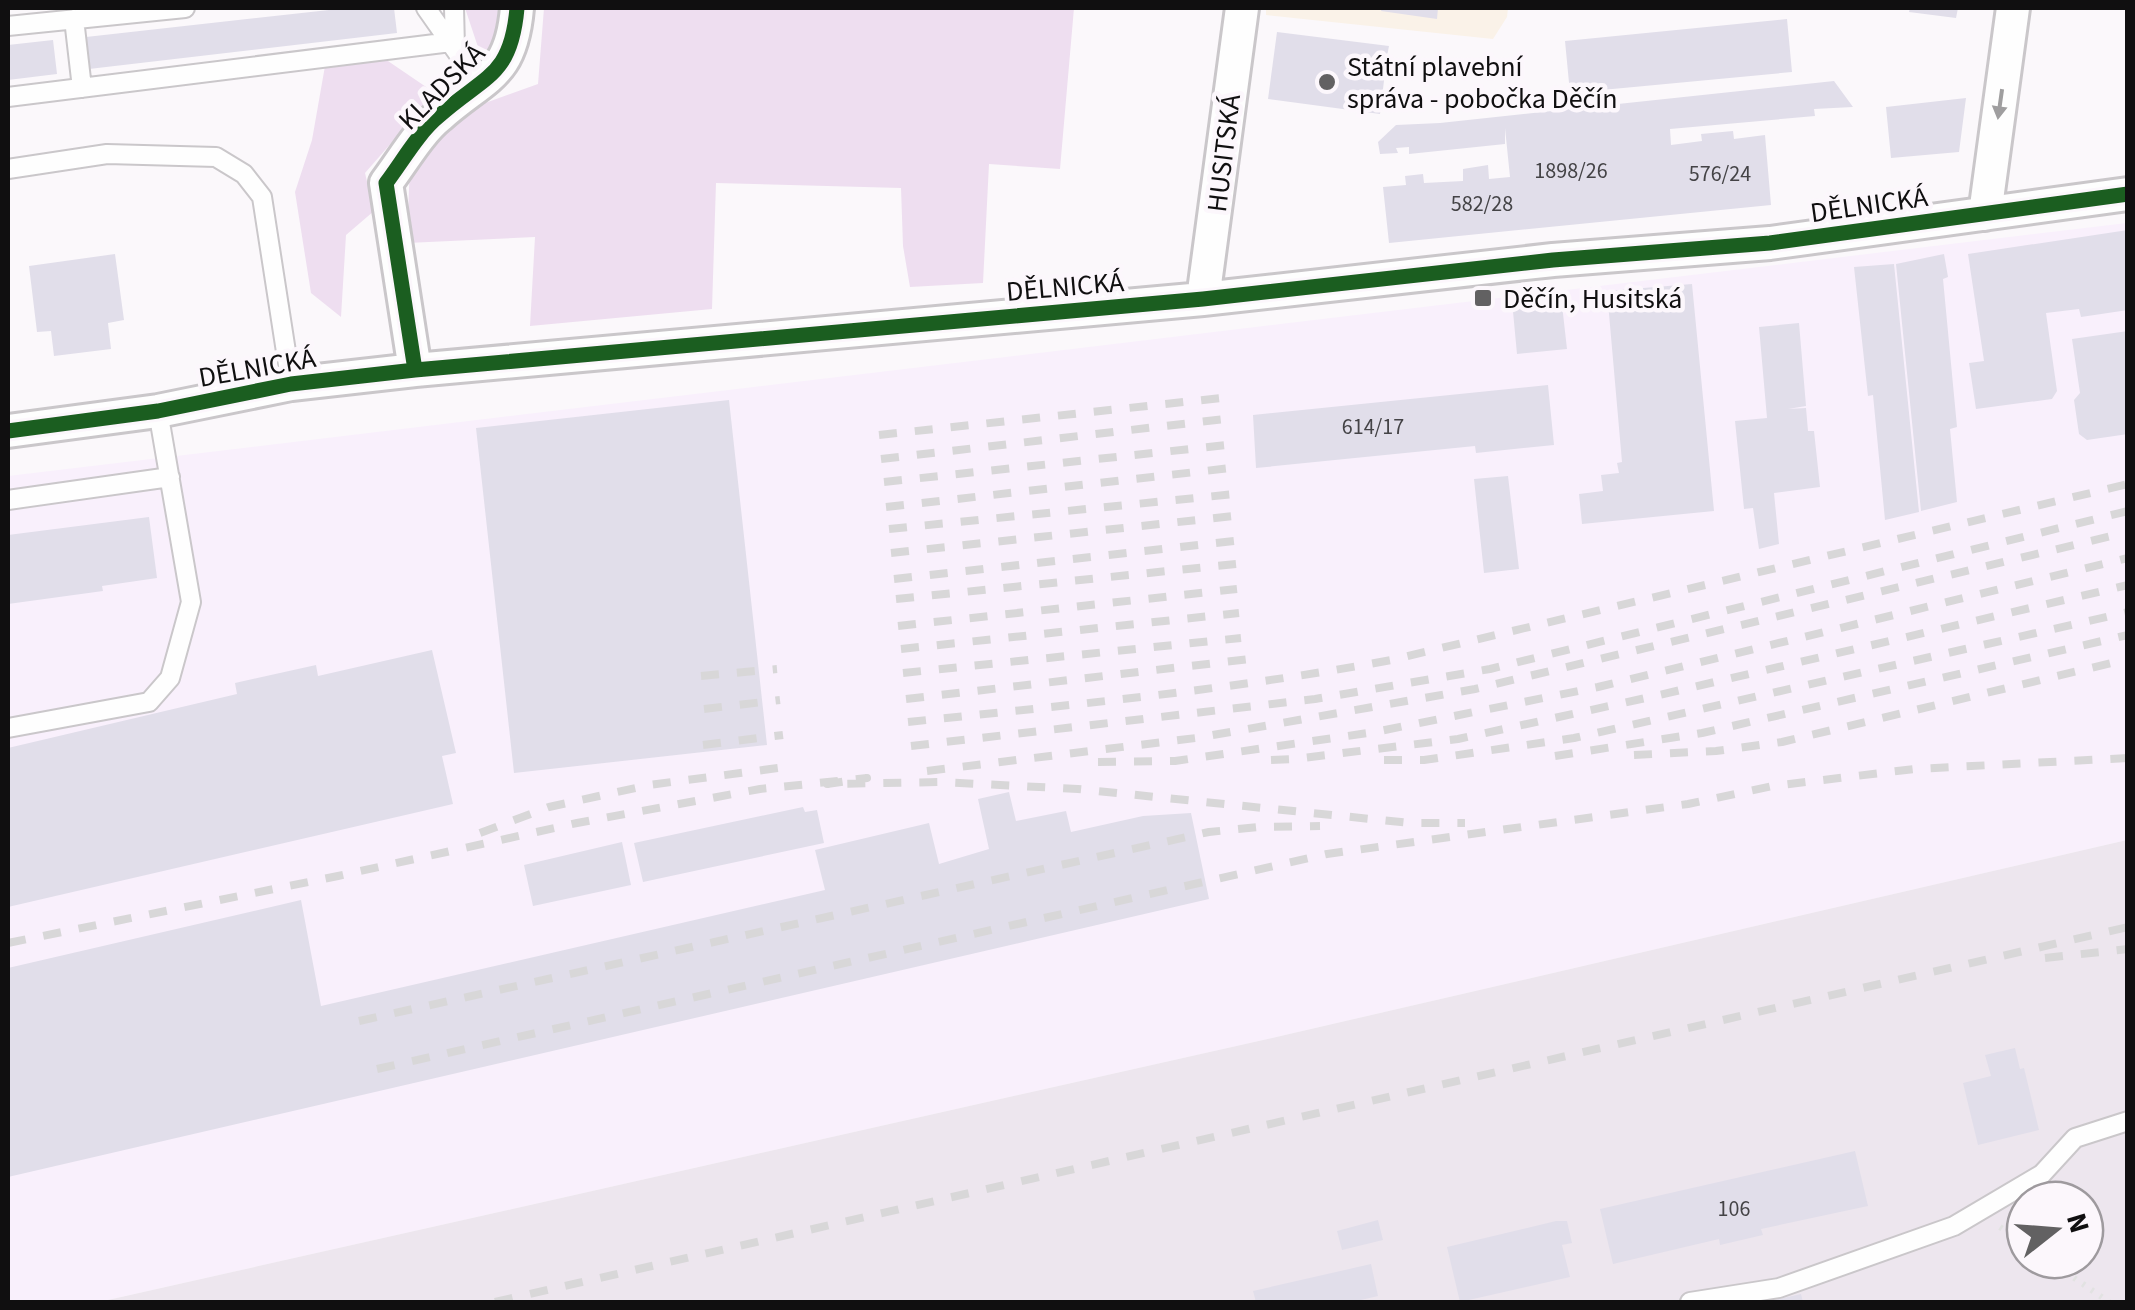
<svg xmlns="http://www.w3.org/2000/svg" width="2135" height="1310" viewBox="0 0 2135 1310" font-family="'Source Sans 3',sans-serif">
<rect width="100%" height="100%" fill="#fbf8fb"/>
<!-- commercial -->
<path fill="#faf2e8" d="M1266,8H1508L1507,17L1493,39L1266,15Z"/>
<!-- industrial -->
<path fill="#f9f0fc" d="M2127,223V840L1285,1035L99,1302H8V476Z"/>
<!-- built -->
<path fill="#ede6ee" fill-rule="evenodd" d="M2127,840V1302H99L1285,1035ZM2025,1200H2085V1260H2025Z"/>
<!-- green -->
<path fill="#eedef0" d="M465,8H500L497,49L479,50Z
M544,8H1074L1060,169L989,164L983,283L910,287L903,246L901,188L716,183L712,309L530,326L535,237L407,243L410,162L452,115L538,84Z
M385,59L435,93L365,173L374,211L346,235L341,317L311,293L295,192L312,140L325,66Z"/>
<!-- building -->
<path fill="#e1deea" d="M347,8H394L397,33L89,69L86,37Z
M1382,8H1438L1437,19L1381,11Z
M1910,8H1958L1956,18L1909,12Z
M1787,19L1792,72L1570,93L1565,41Z
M1277,32L1389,46L1387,56L1392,57L1391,65L1386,64L1380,114L1268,99Z
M53,40L57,74L8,80V45Z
M1834,81L1853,107L1814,109L1815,116L1670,129L1671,145L1702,141L1701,134L1733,131L1734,139L1765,135L1771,205L1389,243L1383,187L1406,185L1405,176L1423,174L1424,183L1463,181V169L1488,165L1489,179L1510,177L1505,128V144L1409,154V147L1396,148L1398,153L1380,154L1378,142L1396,125L1440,123Z
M1966,98L1959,152L1891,158L1886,107Z
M2128,230V310L2081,317L2079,309L2046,313L2057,391L2052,399L1976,409L1969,363L1984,361L1968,254Z
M115,254L124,320L108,323L111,349L54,356L51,331L37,332L29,266Z
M1944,254L1948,277L1943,279L1957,427L1950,429L1957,502L1921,511L1896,264Z
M1894,264L1919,512L1885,520L1873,395L1868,396L1854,267Z
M1692,284L1714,511L1582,524L1579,494L1603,491L1601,475L1619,473L1617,463L1622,462L1607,291Z
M1561,296L1567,349L1517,354L1512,301Z
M1799,323L1806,406L1788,409L1806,408L1808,431H1814L1820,487L1774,493L1779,544L1759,549L1753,508L1744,509L1735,421L1767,418L1759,327Z
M2128,331V434L2087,440L2079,434L2074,400L2080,393L2072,339Z
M1548,385L1554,445L1476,453L1475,446L1256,468L1253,415Z
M729,400L767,745L514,773L476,428Z
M1508,476L1519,569L1484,573L1474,479Z
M149,517L157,578L102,586L103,591L8,604V535Z
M432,650L456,753L442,756L453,804L8,907V748L237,694L235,683L316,665L318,676Z
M1009,792L1016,821L1066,811L1071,832L1143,816L1191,813L1209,899L8,1177V968L301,900L321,1006L825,890L815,850L929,823L939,864L989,849L978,799Z
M803,807L805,812L817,810L824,843L643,882L634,843Z
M622,842L631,885L533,906L524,865Z
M2015,1048L2020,1069L2024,1068L2039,1130L1978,1145L1963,1083L1991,1076L1985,1055Z
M1855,1151L1868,1206L1761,1229L1763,1235L1720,1245L1719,1239L1613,1264L1600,1209Z
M1378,1220L1383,1240L1342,1250L1337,1231Z
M1556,1221H1567L1572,1243L1562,1245L1570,1277L1460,1302L1447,1247Z
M1371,1264L1378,1296L1352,1302H1256L1253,1291Z
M1801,1294L1803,1302H1771L1770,1301Z"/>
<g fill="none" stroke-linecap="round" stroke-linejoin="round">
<defs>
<path id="service" d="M426,8L480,85
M454,8L455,47
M74,19L82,88
M8,26L185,8
M8,97L451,42
M8,169L107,154L216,157L244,174L262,197L291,384
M8,500L170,477
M8,728L149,702L170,678L191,602L158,411
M1690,1302L1779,1288L1954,1226L2042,1174L2075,1138L2128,1121"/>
<path id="minor" d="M1985,214L2013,8
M1203,299L1242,8
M415,370L386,183C402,162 419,132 439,116C485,75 511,77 517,8
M8,431L158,411L291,384L415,370L1203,299L1553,260L1770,243L2128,194"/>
</defs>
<!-- service casing -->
<use href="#service" stroke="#cac7ca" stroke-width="22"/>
<!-- minor casing -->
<use href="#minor" stroke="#cac7ca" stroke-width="38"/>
<!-- path -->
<path stroke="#e2e2e2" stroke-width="6" stroke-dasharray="2.5 8" stroke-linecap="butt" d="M2000,1227L2025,1244
M2048,1260L2109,1302"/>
<!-- service -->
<use href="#service" stroke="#fefefe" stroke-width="18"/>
<!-- minor -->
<use href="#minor" stroke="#fefefe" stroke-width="32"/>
<!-- rail -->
<path stroke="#d8d7d8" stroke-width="8" stroke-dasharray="18 18" stroke-linecap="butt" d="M879,435L1221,398
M881,459L1225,419
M884,482L1227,445
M886,507L1231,468
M889,529L1235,494
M891,553L1234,516
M894,579L1234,541
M896,599L1236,564
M898,626L1237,589
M901,649L1239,613
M903,673L1241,638
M701,676L777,669
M906,699L1250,659
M704,709L780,700
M908,722C1070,705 1231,690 1391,660L2128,484
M703,745L783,735
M911,746L1315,699L1490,669L2128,511
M1634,755L1716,751L1782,742L2128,659
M1555,756L1702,733L2128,635
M1271,760L1294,759L1458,739L1655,696L2128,585
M1384,760H1424L1574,738L2128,612
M1098,762L1175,761L1375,732L1598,687L2128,558
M927,771L1196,738L1475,689L2128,532
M480,833L549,807L649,785L786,767
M8,943L338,876L577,823L760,789L867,778L827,784L941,782L1078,789L1410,823H1465
M2045,958L2128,949
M359,1021L1209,832L1258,827L1320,826
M377,1069L1327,854L1688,804L1773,786L1914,769L2128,758
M495,1302L2128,927"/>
<defs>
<path id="cycleway" d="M415,370L386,183C402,162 419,132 439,116C485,75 511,77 517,8
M8,431L158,411L291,384L415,370L1203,299L1553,260L1770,243L2128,194"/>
</defs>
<!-- cycleway casing -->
<use href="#cycleway" stroke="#fcf7fc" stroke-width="21"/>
<!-- cycleway -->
<use href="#cycleway" stroke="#1b5e20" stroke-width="15"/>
</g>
<!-- one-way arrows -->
<defs><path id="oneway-solid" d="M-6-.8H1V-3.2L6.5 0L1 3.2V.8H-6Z" transform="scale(2.5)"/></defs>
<use fill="#9f9e9f" href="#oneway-solid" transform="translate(2000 104) rotate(98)"/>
<!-- markers -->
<g fill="#626162" stroke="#fcf7fc" stroke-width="4">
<circle cx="1327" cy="82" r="10"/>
<rect x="1473" y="288" width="20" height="20" rx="5"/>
</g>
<g text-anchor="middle" stroke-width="9" stroke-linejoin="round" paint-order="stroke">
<!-- number labels -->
<g font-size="22" fill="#444346">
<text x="1571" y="178">1898/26</text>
<text x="1720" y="181">576/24</text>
<text x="1482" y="211">582/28</text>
<text x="1373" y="434">614/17</text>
<text x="1734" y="1216">106</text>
</g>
<!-- poi labels -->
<g font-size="28" fill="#100f10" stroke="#fcf7fc" text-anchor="start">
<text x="1347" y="76">Státní plavební<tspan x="1347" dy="32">správa - pobočka Děčín</tspan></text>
<text x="1503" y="308">Děčín, Husitská</text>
</g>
<!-- street labels -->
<g font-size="28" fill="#100f10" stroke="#fcf7fc">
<text transform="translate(441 86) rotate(-45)" y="10">KLADSKÁ</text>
<text transform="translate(1223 153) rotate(-83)" y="10">HUSITSKÁ</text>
<text transform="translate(1869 204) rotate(-8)" y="10">DĚLNICKÁ</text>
<text transform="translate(1065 286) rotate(-5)" y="10">DĚLNICKÁ</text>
<text transform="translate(257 367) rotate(-10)" y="10">DĚLNICKÁ</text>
</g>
</g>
<!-- border -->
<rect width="2135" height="1310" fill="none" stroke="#100f10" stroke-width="20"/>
<!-- north arrow -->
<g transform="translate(2055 1230) rotate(73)"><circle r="48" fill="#fcf7fc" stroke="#9e9a9e" stroke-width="2.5"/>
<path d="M0-8L18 38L0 25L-18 38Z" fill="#626162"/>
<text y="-15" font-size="28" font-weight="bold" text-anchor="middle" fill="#100f10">N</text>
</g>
</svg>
